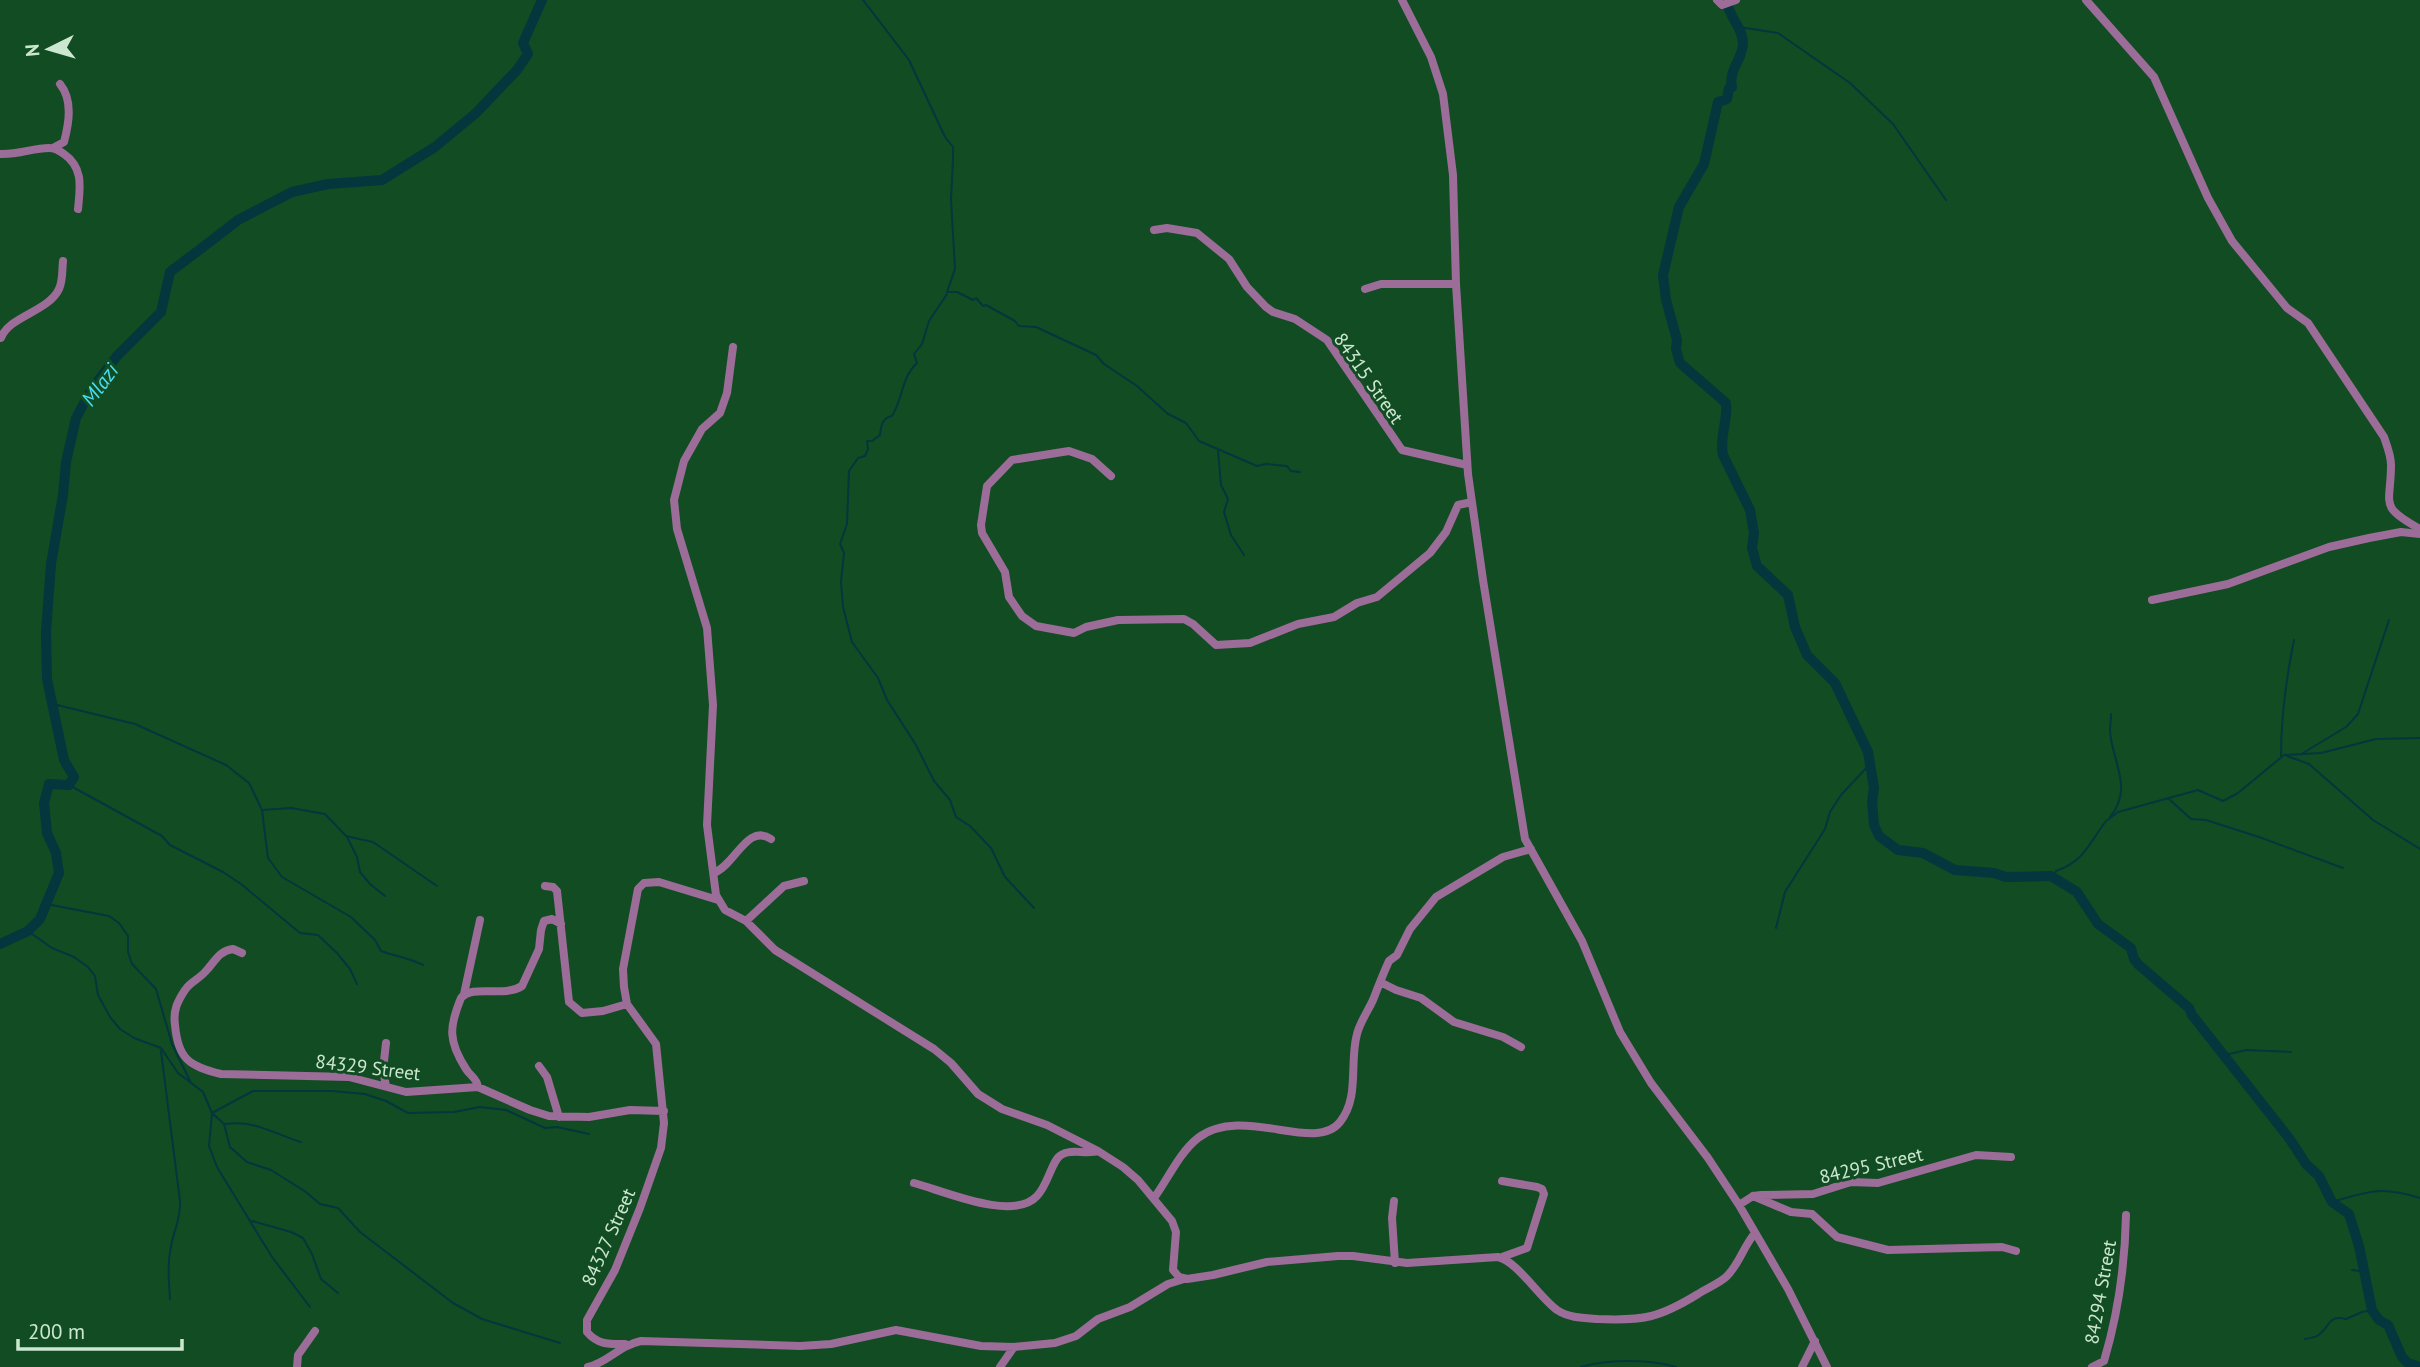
<svg xmlns="http://www.w3.org/2000/svg" width="2420" height="1367" viewBox="0 0 2420 1367" font-family="'PT Sans',sans-serif">
<rect width="100%" height="100%" fill="#124c23"/>
<g fill="none" stroke-linecap="round" stroke-linejoin="round">
<!-- stream -->
<path stroke="#03363d" stroke-width="2" d="M863,0L909,60L945,137L953,147V160L951,199L955,269L947,292H957L973,300L976,298L983,306L986,305L1015,321L1019,326L1036,327L1096,355L1104,364L1137,386L1168,414L1186,423L1199,441L1257,466L1266,464L1287,466L1291,471L1300,472
M1739,27L1778,33L1850,83L1893,124L1946,200
M947,294L929,321L922,344L914,354L917,363C901,378 903,399 892,416C882,418 881,426 880,435L872,441H867L868,449L865,456L858,458L849,471L847,524L840,544L844,553L841,582L843,607L852,642L878,678L887,700L916,745L934,781L950,800L956,817L970,826L991,848L1005,877L1034,908
M1218,450L1221,485L1228,499L1224,512L1231,535L1244,555
M53,704L135,724L226,765L249,783L262,810L291,808L325,814L346,836L373,842L437,886
M2303,753L2346,727L2358,714L2389,620
M2287,756L2309,764L2373,820L2420,849
M2281,757C2281,717 2286,679 2294,640
M69,785L162,836L170,845L223,872L241,884L300,933L318,935L337,953L350,969L357,984
M2169,799L2191,819L2206,820L2259,837L2343,868
M262,810L268,858L282,877L351,917L375,940L381,951C395,956 409,958 423,965
M2110,817C2134,788 2112,762 2110,731C2110,725 2111,720 2111,714
M2106,821L2118,812L2198,790L2223,801L2238,793L2284,755L2321,753L2376,739L2420,738
M347,837L357,857L360,872L370,884L385,896
M2053,877L2056,871C2085,861 2089,843 2106,821
M46,904L109,916L119,923L128,936V952L132,964L156,989L172,1044L191,1083
M1776,928L1785,892L1825,829L1830,812L1841,795L1870,764
M28,931L52,948L74,957L88,967L95,976L98,995L110,1017L120,1029L134,1038L161,1048L178,1073L203,1092L212,1113L224,1124L230,1147L247,1162L271,1170L306,1192L320,1204L338,1208L360,1232L453,1303L482,1319L560,1343
M161,1051L180,1201C181,1218 174,1230 171,1246C167,1264 169,1282 170,1299
M2225,1055L2246,1050L2291,1052
M226,1124C256,1120 274,1134 301,1142
M2332,1202C2369,1191 2381,1186 2420,1198
M252,1221L291,1232L303,1238L312,1254L321,1279L338,1293
M2352,1270L2360,1271L2363,1268
M310,1307L272,1257L217,1167L209,1146L212,1113L253,1091H332L365,1094L386,1101L408,1113L454,1112L480,1107L506,1110L545,1128L557,1127L589,1134
M2305,1339C2306,1339 2316,1337 2317,1336C2330,1328 2328,1314 2346,1319L2362,1312L2372,1310
M1581,1367C1607,1359 1650,1359 1676,1367"/>
<!-- river -->
<path stroke="#03363d" stroke-width="10" d="M1728,6C1731,19 1743,29 1743,43C1743,59 1728,70 1732,87L1729,88L1727,99L1718,102L1704,164L1679,207L1663,275L1666,300L1677,340L1676,349L1680,363L1726,403C1728,421 1719,438 1723,455L1750,510L1754,533L1752,548L1757,566L1788,595L1795,627L1807,655L1835,683L1868,752L1874,788L1872,802L1874,825L1879,836L1898,850L1923,853L1955,870L1994,873L2006,877L2051,876L2077,892L2098,924L2131,948L2134,959L2139,965L2189,1008L2192,1015L2289,1138L2306,1164L2319,1176L2332,1202L2349,1214L2359,1246L2372,1310L2379,1320L2388,1325L2402,1357L2408,1363L2420,1367
M0,944L28,931L40,919L59,873L56,853L47,833L44,803L49,784L69,785L74,777L64,760L47,679L46,632L51,564L63,495L66,462L76,418L91,390L117,356L161,312L170,272L211,241L238,220L292,192L328,184L382,180L435,147L476,113L517,70L528,54L523,43L542,0"/>
<!-- minor -->
<path stroke="#9c6d98" stroke-width="8" d="M1402,0L1431,57L1443,94L1453,175L1456,284L1468,474L1483,580L1525,839L1582,941L1620,1032L1651,1083L1708,1158L1739,1205L1788,1289L1827,1367
M1717,0L1722,5L1736,0
M2086,0L2154,77L2208,198L2232,241L2287,308L2308,323L2384,437C2387,446 2391,455 2391,465C2391,505 2378,506 2420,529
M53,148L64,142C69,123 73,100 60,84
M0,154C18,155 33,148 49,148C55,148 60,151 64,154C84,168 80,188 78,209
M1154,230L1167,228L1197,233L1229,259L1247,287L1266,307L1273,312L1295,319L1327,340L1402,450L1467,465
M1365,289L1381,284H1456
M1,338C9,316 48,312 59,289C63,281 62,270 63,261
M733,347L727,393L720,413L702,429L684,461L674,500L677,529L707,628L713,705L707,825L716,895L725,910L746,921L775,950L934,1049L951,1063L978,1094L1002,1109L1047,1125L1098,1151L1123,1167L1138,1180L1172,1221L1176,1232L1173,1270L1179,1277L1187,1279L1213,1275L1267,1262L1338,1256H1353L1407,1263L1498,1257C1517,1261 1539,1297 1557,1310C1569,1318 1583,1318 1598,1319C1643,1321 1659,1318 1698,1294C1707,1288 1718,1284 1726,1277C1739,1265 1743,1247 1755,1233
M1111,476L1092,459L1069,451L1012,460L987,486L981,525L982,533L1005,572L1009,597L1022,616L1036,626L1074,633L1086,627L1118,620L1184,619L1193,624L1216,645L1250,643L1298,624L1334,617L1357,603L1377,597L1430,553L1446,532L1458,505L1472,502
M2152,600L2228,584L2329,547L2369,538L2401,532L2420,534
M714,873C736,864 747,823 771,839
M545,886L553,887L557,891L569,1002L582,1013L603,1011L627,1004
M746,921L784,886L804,881
M242,953L233,949C218,951 215,962 205,972C199,979 190,982 185,990C177,1002 173,1011 175,1025C178,1059 189,1066 221,1074L349,1077L406,1092L478,1087L530,1110L549,1116L589,1117L630,1110L664,1111
M1380,982L1396,990L1421,998L1454,1022L1503,1037L1521,1047
M464,994L480,920
M386,1043L383,1070L386,1086
M539,1066L547,1077L559,1117
M478,1087C477,1078 470,1076 466,1069C448,1041 449,1027 461,998C473,984 503,998 522,986L539,949L541,930L544,921L552,919L561,924
M1502,1181L1537,1187L1542,1189L1544,1194L1527,1248L1502,1257
M914,1183C944,1191 1013,1222 1037,1196C1048,1185 1052,1160 1061,1155C1071,1148 1086,1155 1098,1151
M1753,1196L1791,1212L1812,1214L1837,1237L1888,1250L2002,1247L2016,1251
M1154,1198C1168,1179 1179,1153 1198,1138C1243,1104 1315,1154 1340,1122C1360,1097 1349,1063 1357,1034C1360,1022 1368,1011 1373,1000C1378,987 1383,974 1389,961L1397,955L1410,929L1436,897L1503,857L1531,849
M1394,1201L1392,1218L1395,1263
M1739,1205L1753,1196L1761,1195L1813,1194L1851,1182L1878,1183L1976,1155L2011,1157
M625,1344C609,1344 598,1345 587,1332V1320L615,1270L640,1208L661,1148L664,1123L656,1044L627,1004L624,987L623,969L638,889L644,883L659,882L718,900
M297,1367L298,1355L315,1331
M588,1367C609,1362 618,1346 641,1341L800,1346L831,1344L896,1330L981,1346L1014,1347L1055,1343L1076,1336L1098,1319L1130,1307L1168,1284L1184,1279
M1000,1367L1014,1347
M1802,1367L1815,1341
M2092,1367L2104,1361C2118,1314 2125,1264 2126,1215"/>
</g>
<g text-anchor="middle" stroke-width="6" stroke-linejoin="round" paint-order="stroke">
<!-- street labels -->
<g font-size="19" fill="#cbe7cf" stroke="#124c23">
<text transform="translate(1369 378) rotate(55)" y="7">84315 Street</text>
<text transform="translate(368 1067) rotate(7)" y="7">84329 Street</text>
<text transform="translate(1871 1165) rotate(-13)" y="7">84295 Street</text>
<text transform="translate(608 1237) rotate(-66)" y="7">84327 Street</text>
<text transform="translate(2100 1292) rotate(-80)" y="7">84294 Street</text>
</g>
<!-- water labels -->
<g font-size="21" font-style="italic" fill="#47def3" stroke="#124c23">
<text transform="translate(100 385) rotate(-53)" y="7">Mlazi</text>
</g>
</g>
<!-- north arrow -->
<g transform="translate(49 49) rotate(265)" stroke="#124c23" stroke-width="5" paint-order="stroke">
<path d="M0-5L12 26L0 18L-12 26Z" fill="#cbe7cf"/>
<text y="-10" font-size="19" font-weight="bold" text-anchor="middle" fill="#cbe7cf">N</text>
</g>
<!-- scale -->
<path d="M18 1339v10h164v-10" fill="none" stroke="#cbe7cf" stroke-width="3.5"/>
<text x="28" y="1339" font-size="21" fill="#cbe7cf" stroke="#124c23" stroke-width="5" paint-order="stroke">200 m</text>
</svg>
